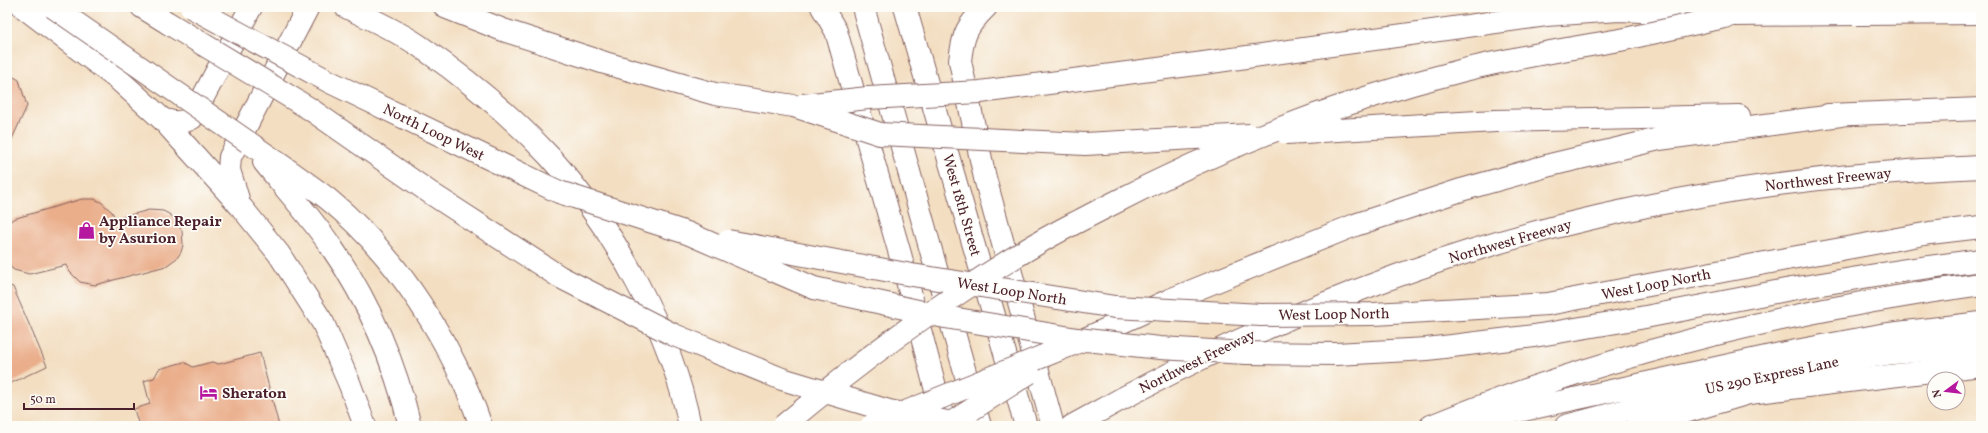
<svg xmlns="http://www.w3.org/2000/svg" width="1988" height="433" viewBox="0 0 1988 433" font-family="Vollkorn,serif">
<rect width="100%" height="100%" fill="#fdfcf7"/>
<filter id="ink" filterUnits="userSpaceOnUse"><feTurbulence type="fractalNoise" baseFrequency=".025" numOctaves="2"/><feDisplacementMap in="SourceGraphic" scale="8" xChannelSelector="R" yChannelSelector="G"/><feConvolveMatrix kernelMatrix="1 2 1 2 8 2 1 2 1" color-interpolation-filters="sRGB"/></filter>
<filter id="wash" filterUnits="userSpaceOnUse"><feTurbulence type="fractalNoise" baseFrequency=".012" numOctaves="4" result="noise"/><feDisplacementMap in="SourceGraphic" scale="16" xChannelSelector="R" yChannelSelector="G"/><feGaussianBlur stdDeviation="0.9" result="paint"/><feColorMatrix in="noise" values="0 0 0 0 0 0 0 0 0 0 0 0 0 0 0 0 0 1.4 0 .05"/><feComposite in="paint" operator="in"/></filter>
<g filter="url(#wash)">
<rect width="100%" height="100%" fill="#f3dec1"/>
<g id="blocks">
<!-- building -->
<path fill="#eaae8b" d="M7,73L19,80L27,106L7,150Z
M82,199H94L101,202L112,212L116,219L149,210L163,211L169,214L175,219L182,231L183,245L181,252L177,258L166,266L95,285L80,282L69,271L66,265L29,274L14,270L9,266L7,264V224L13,219Z
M7,285L13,287L47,366L7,385Z
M260,353L279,426H139L134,409L150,404L144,381L154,378L159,369L184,362L193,367L212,362L219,364Z"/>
</g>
</g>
<g filter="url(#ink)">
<use href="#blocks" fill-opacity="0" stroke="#856260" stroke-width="1"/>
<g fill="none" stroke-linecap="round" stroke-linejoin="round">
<defs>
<path id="major" d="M23,7L119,80L162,119L242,208L279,254L323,323L350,385L365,426
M822,7L836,31L900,254L943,417
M863,7L980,426
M905,7L1026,426
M986,7C967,26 963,33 960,61L985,178L1053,426
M162,119C174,123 181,124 192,118L251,7
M238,199L229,170L230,157L308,7
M1638,426L1749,393L1981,365"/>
<path id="highway" d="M142,7L168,23
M346,7C371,19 398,31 421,47C467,79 512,116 550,157C615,230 670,329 690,426
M445,7L503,30L605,63L715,94L794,106
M1204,63L1546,15L1619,10L1733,15L1981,13
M1828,115L1981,109
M1495,121L1739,116
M248,142C275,161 302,179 328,199C396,254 453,344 481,426
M264,162C287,191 312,218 332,248C369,302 395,363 410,426
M1786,259L1930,233L1981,227
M1791,289L1900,271L1981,260
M1083,340L1172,299L1355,225L1461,190L1550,165L1659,139L1841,115
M1473,421L1780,354L1881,335L1981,323
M1072,426C1237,333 1415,258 1601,216C1726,187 1853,172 1981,167
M1431,426C1607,353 1793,310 1981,284
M1566,426L1772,372L1893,353L1981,345"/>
</defs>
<!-- major casing -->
<use href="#major" stroke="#856260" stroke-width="24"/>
<!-- highway casing -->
<use href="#highway" stroke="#856260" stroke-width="24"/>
<!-- major -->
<use href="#major" stroke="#fff" stroke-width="22"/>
<!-- highway -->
<use href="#highway" stroke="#fff" stroke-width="22"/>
<defs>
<path id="highway-bridge" d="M53,7L248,142
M191,7L330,82L559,192L687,233L814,288L945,317L1077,339L1160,348L1246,353L1336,354L1427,349L1534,336L1640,318L1791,289
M168,23L310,109L432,194L560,277L674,335L782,379L889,411L969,426
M803,105L868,98L980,92L1204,63
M794,106L880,134L1085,144L1250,135
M1286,133L1495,121
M728,241L912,275L1115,307L1261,315L1374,314L1548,304L1786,259
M783,426C866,357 952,293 1045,239C1064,228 1085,218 1106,207C1219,148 1340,101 1464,70C1516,57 1568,49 1620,40C1658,32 1696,23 1733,15
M871,426L1083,340
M946,426L1029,373"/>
</defs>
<!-- highway-bridge casing -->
<use href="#highway-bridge" stroke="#856260" stroke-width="24" stroke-linecap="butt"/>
<!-- highway-bridge -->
<use href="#highway-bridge" stroke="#fff" stroke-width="22"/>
</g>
</g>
<!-- icons -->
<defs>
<symbol id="shop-bare" viewBox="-9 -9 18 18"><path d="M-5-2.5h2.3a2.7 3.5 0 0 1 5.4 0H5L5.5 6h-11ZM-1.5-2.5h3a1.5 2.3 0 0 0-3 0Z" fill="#b5179e" stroke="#fdfcf7" stroke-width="2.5" paint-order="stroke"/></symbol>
<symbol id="hotel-bare" viewBox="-9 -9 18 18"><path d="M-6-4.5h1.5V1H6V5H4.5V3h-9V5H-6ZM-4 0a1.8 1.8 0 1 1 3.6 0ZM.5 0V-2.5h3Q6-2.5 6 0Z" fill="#b5179e" stroke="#fdfcf7" stroke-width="2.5" paint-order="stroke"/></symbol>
</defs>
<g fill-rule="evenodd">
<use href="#shop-bare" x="74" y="218" width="25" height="25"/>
<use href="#hotel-bare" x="196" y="380" width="25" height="25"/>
</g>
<g text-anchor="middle" stroke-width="3.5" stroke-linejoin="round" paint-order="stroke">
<!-- street labels -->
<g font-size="15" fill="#4a1f2b" stroke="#fdfcf7">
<text transform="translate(434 132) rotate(26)" y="5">North Loop West</text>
<text transform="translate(1828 179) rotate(-6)" y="5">Northwest Freeway</text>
<text transform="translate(962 205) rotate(74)" y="5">West 18th Street</text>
<text transform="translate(1510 241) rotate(-16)" y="5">Northwest Freeway</text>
<text transform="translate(1656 284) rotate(-11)" y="5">West Loop North</text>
<text transform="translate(1012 291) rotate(9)" y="5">West Loop North</text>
<text transform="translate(1334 314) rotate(-1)" y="5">West Loop North</text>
<text transform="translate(1197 361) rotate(-26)" y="5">Northwest Freeway</text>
<text transform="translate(1772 375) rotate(-12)" y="5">US 290 Express Lane</text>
</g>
<!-- poi labels -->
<g font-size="15" font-weight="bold" fill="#4a1f2b" stroke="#fdfcf7" text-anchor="start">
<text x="99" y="226">Appliance Repair<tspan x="99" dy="17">by Asurion</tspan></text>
<text x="222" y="398">Sheraton</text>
</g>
</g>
<!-- margin -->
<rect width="1988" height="433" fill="none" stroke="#fdfcf7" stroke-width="24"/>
<!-- north arrow -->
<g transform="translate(1946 391) rotate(255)"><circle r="19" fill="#fdfcf7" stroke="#b5a4a5"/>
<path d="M0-3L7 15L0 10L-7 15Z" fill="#b5179e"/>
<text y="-6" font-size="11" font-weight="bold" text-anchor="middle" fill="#4a1f2b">N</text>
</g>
<!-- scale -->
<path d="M24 403v6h110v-6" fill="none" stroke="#4a1f2b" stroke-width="2"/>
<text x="30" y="403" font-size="12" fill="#4a1f2b" stroke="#fdfcf7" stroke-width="3" paint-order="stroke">50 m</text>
</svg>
